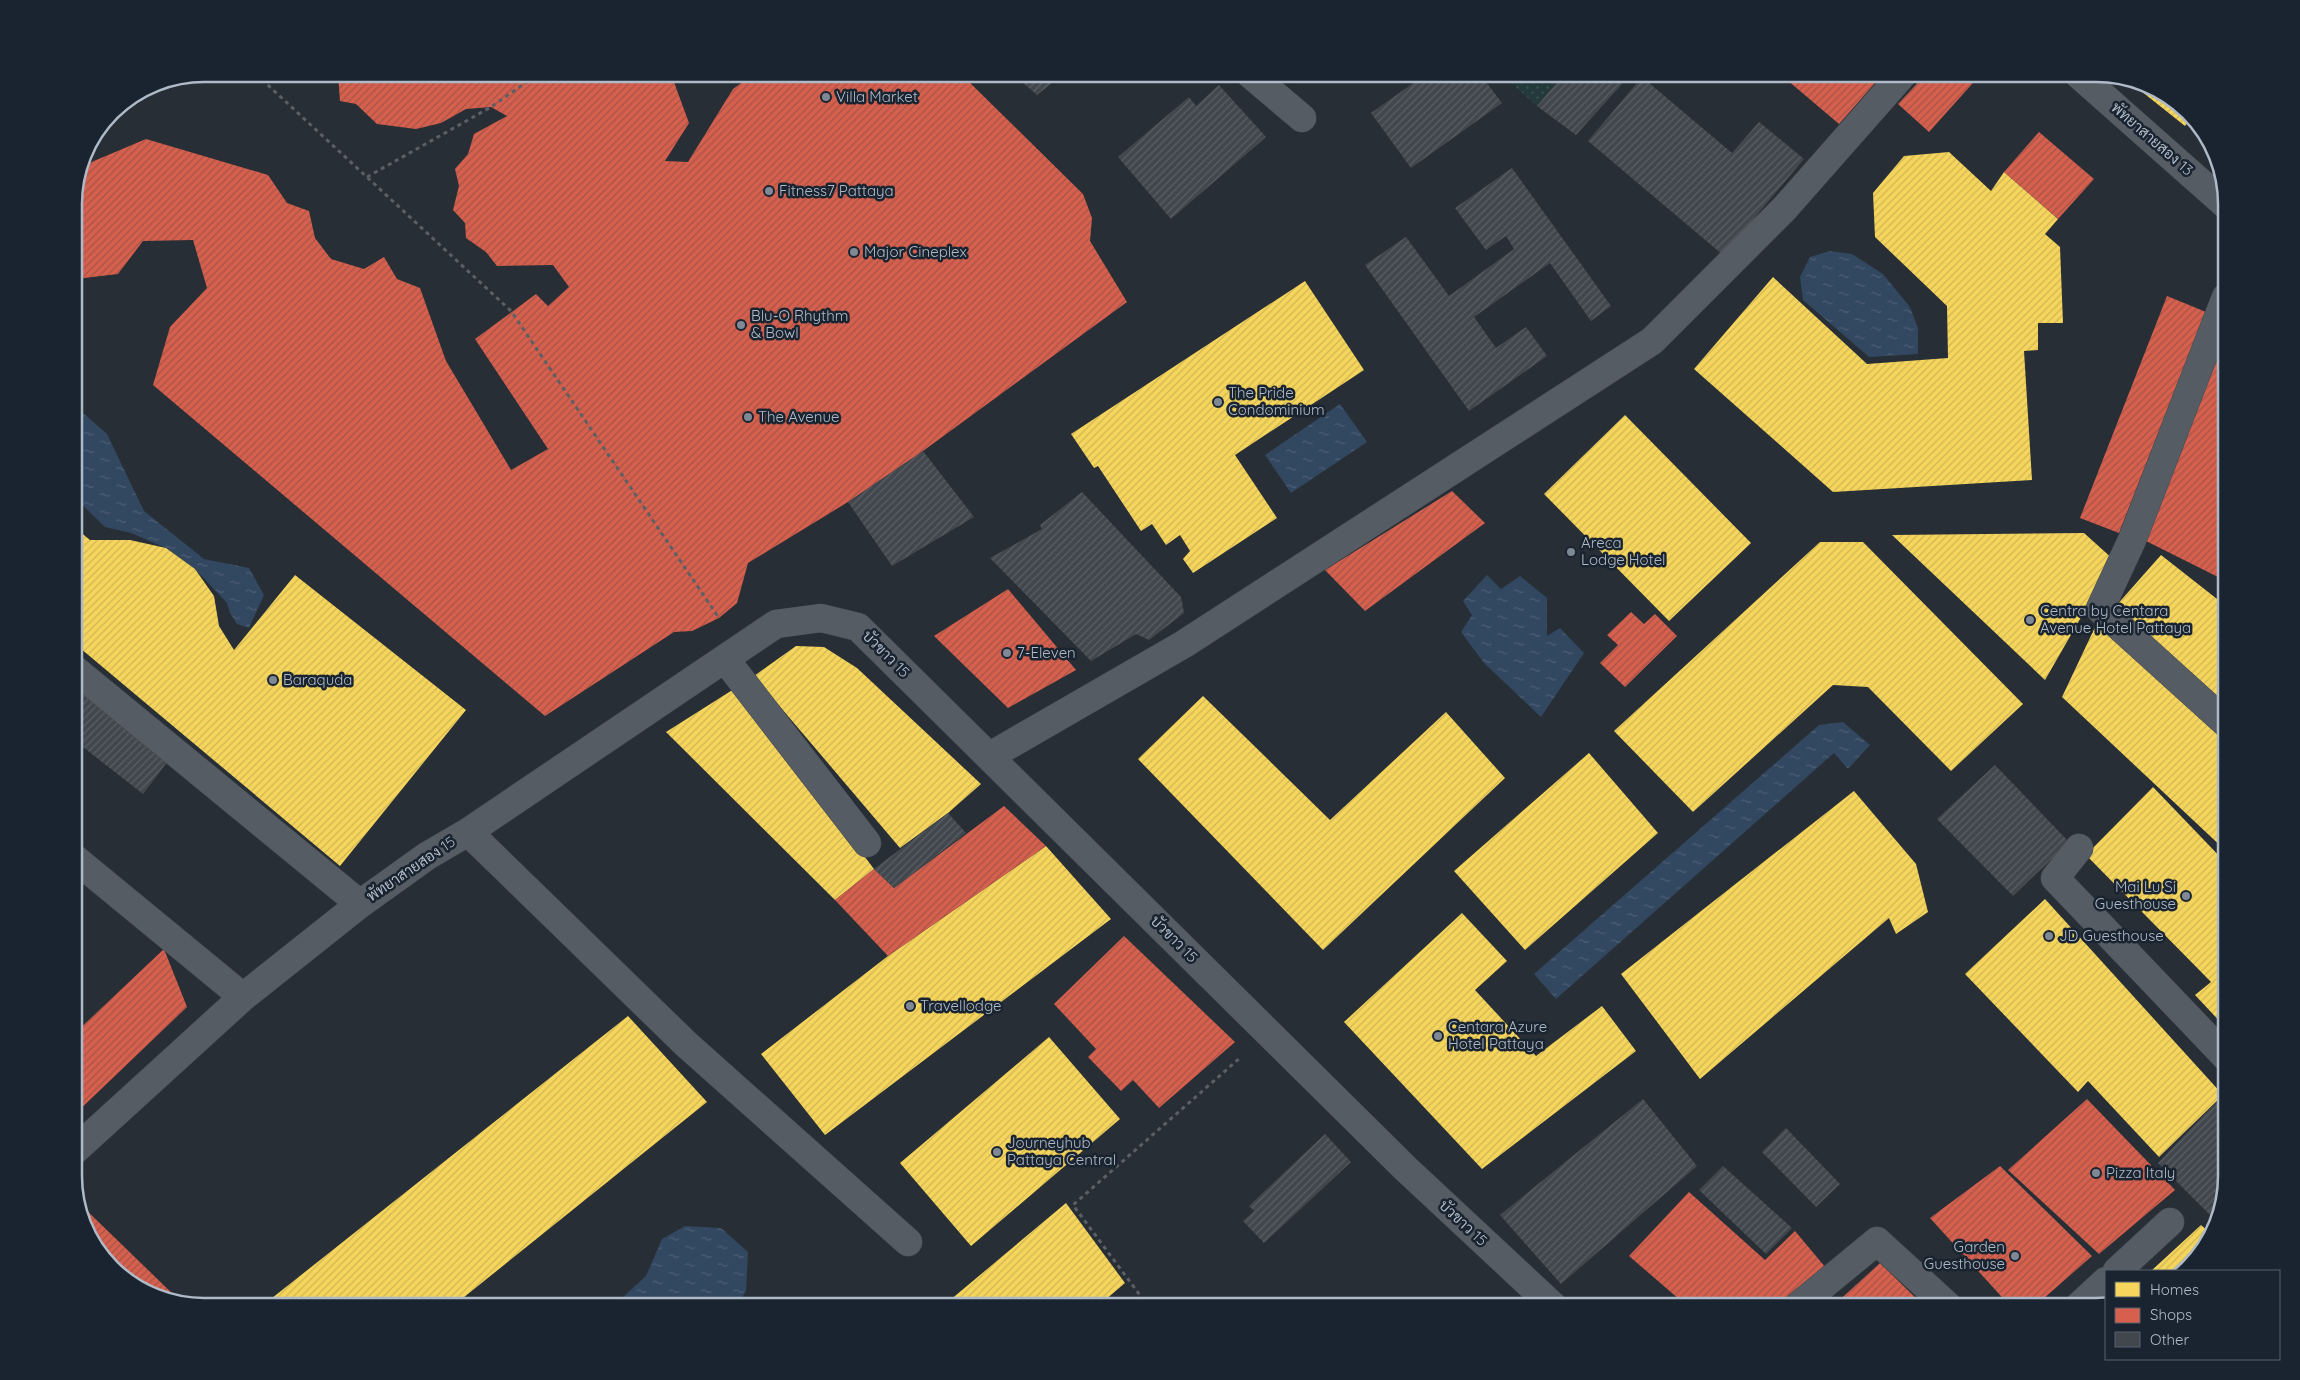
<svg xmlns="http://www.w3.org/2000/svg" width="2300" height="1380" viewBox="0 0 2300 1380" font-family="Quicksand,Sarabun,sans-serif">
<defs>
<pattern id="grass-dots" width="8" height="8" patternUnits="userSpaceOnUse" patternTransform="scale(1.25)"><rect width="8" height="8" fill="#23393b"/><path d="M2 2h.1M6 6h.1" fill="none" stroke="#405456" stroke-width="1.8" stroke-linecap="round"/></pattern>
<pattern id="water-ripples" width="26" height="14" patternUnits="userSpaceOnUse" patternTransform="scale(1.25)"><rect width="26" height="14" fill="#324760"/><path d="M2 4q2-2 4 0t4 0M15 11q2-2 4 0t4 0" fill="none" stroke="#4d5f75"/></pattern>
<pattern id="homes-hatch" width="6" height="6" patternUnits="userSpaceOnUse" patternTransform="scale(1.25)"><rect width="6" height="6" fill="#f6d55c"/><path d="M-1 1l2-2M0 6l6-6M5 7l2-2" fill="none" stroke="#cfb656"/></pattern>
<pattern id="shops-hatch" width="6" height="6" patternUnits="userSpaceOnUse" patternTransform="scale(1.25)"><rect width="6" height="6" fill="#d6604d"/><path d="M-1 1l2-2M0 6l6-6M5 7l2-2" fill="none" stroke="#a55448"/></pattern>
<pattern id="building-hatch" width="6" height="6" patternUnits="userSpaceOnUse" patternTransform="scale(1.25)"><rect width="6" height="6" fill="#41474d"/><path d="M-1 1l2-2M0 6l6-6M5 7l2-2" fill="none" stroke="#5a5f65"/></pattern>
</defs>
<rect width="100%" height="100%" fill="#272e35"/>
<!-- grass -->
<path fill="url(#grass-dots)" d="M1501,74H1564L1537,106Z"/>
<!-- water -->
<path fill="url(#water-ripples)" d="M1830,251L1852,254L1883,274L1910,307L1918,328V354L1869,357L1803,300L1800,277L1810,257Z
M1340,404L1367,442L1291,493L1265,455Z
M74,405L107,434L144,511L204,559L249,568L264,595L249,628L237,624L230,613L227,603L195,569L166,548L131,533L105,527L74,497Z
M1487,575L1501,589L1520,576L1547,598V636L1560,628L1584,653L1541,717L1484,663L1461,632L1472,615L1463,601Z
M1843,722L1870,745L1848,769L1834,753L1556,999L1534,974L1819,725Z
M685,1226L721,1228L748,1252L746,1291L737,1306H613L646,1276L662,1239Z"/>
<!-- homes -->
<path fill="url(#homes-hatch)" d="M2131,83L2161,91L2190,120L2185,126Z
M1949,152L1991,191L2004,172L2058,219L2045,234L2060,247L2063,323H2038V350L2024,351L2032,480L1833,492L1694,369L1773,277L1867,364L1948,358L1947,306L1875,237L1873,193L1904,156Z
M1305,281L1364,370L1235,455L1277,518L1193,573L1183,559L1190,551L1180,535L1166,545L1152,524L1141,531L1098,466L1094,468L1071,434Z
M1625,415L1751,543L1669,621L1544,494Z
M74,527L90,540H130L166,548L195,569L214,596L219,626L234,650L295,575L466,710L340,866L74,643Z
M2084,533L2114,560L2045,680L1892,535Z
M1820,542H1863L2023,704L1951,771L1868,687L1833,685L1693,812L1614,731Z
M2161,555L2226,606V706L2115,607Z
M2097,623L2226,739V851L2062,697Z
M796,646L824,647L857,668L981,784L948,813L900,848L754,676Z
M734,689L777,740L874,869L835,900L666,732Z
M1203,696L1330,820L1446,712L1505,778L1323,950L1138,759Z
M1589,753L1658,833L1525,950L1454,871Z
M2153,787L2226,863V1028L2195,995L2211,982L2086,855Z
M1854,791L1916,864L1928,912L1896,934L1889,918L1700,1079L1621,974Z
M1046,846L1111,919L825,1135L761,1054L888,956Z
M2045,899L2223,1095L2159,1157L2088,1081L2078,1092L1965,974Z
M1462,913L1507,961L1475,990L1536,1056L1602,1006L1636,1051L1482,1169L1344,1022Z
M628,1016L707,1102L453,1306H262Z
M1049,1037L1120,1119L971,1246L900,1163Z
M1066,1203L1125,1283L1098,1306H943Z
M2201,1225L2211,1234L2209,1241L2179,1271H2151Z"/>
<!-- shops -->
<path fill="url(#shops-hatch)" d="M338,74H671L689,123L665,161L688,162L733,89L754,74H961L1083,194L1092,218L1090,241L1127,302L923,451L848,502L748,563L737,603L719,618L692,631L674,632L545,716L153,385L170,327L207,288L193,240L143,241L118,274L76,279L74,277V196L82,166L146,139L268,175L287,203L309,211L315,238L331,259L364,269L384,257L397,279L420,288L446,361L511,470L548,449L475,339L536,294L548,306L569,287L553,265L497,266L486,252L466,238L465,223L453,210L459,186L455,169L468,154L474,134L507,116L491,107L466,109L441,123L416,129L377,124L356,104L340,101Z
M1780,74H1883L1839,124Z
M1926,74H1981L1929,132L1898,104Z
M2039,132L2094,179L2058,219L2004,172Z
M2167,296L2206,312L2119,533L2080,518Z
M2226,335V581L2146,541Z
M1452,491L1485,523L1365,611L1325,570Z
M1008,589L1076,670L1008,708L934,636Z
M1631,612L1644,624L1655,614L1677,636L1625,687L1600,663L1618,645L1607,635Z
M1004,806L1046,846L888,956L835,900L874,869L894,888Z
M1124,936L1235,1042L1159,1108L1133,1080L1121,1091L1088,1057L1096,1049L1054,1004Z
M164,949L187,1007L74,1115V1034Z
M2087,1099L2175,1190L2099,1254L2008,1170Z
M2000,1166L2092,1256L2035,1306H2010L1930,1218Z
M1689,1192L1765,1260L1795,1231L1826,1268L1775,1306H1687L1629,1256Z
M80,1204L178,1299L139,1289L91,1241Z
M1880,1263L1924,1306H1833Z"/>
<!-- building -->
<path fill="url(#building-hatch)" d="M1013,74H1063L1037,95Z
M1426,74H1480L1502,103L1411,168L1371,113Z
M1564,74H1631L1576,135L1537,106Z
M1642,77L1732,153L1759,122L1804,159L1723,255L1588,141Z
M1219,85L1266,137L1171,219L1118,157L1189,97L1196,106Z
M1512,168L1611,306L1591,321L1550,263L1474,317L1496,348L1526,327L1547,356L1469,411L1365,265L1406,237L1449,296L1514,249L1506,236L1486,250L1455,208Z
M923,451L974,517L892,566L848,502Z
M1082,492L1181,597L1184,613L1149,640L1136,634L1091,661L990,558L1042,529L1040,525Z
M74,682L171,757L143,794L74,740Z
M1995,765L2069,842L2013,896L1937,819Z
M948,813L966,833L894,888L874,869Z
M2223,1095L2226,1099V1176L2216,1215L2213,1218L2158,1163Z
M1643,1099L1697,1166L1561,1284L1500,1215Z
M1786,1128L1840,1184L1816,1207L1762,1152Z
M1325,1134L1351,1162L1264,1243L1243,1221L1254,1211L1249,1206Z
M1723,1166L1792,1228L1766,1254L1699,1190Z"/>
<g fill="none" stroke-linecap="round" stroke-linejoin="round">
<defs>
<path id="minor" d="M1250,74L1302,118
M2078,74L2226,205
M2226,297L2132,540L2100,609L2226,723
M725,659L867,843
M74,669L360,904
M990,756L1184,644L1652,341L1784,209L1903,74
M468,832L686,1044L908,1242
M2079,848L2055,878L2226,1057
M74,858L243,997
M74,1151L243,997L360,904L427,856L468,832L776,624L821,618L858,627L1405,1168L1553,1306
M2117,1271L2170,1222
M1798,1306L1877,1241L1948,1306
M2079,1306L2106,1281"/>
</defs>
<!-- minor casing -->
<use href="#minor" stroke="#444a50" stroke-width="29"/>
<!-- path -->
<path stroke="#5a6066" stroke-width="3" stroke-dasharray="4 4" stroke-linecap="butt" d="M256,74L511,311L719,618
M367,177L491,107L538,74
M1140,1306L1145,1302L1073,1205L1241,1057"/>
<!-- minor -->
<use href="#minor" stroke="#565c64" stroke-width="28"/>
</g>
<!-- markers -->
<g fill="#7f8995" stroke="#1a2430" stroke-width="2">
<circle cx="826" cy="97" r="5"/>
<circle cx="769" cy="191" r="5"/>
<circle cx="854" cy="252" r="5"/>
<circle cx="741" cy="325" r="5"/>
<circle cx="1218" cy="402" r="5"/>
<circle cx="748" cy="417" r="5"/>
<circle cx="1571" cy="552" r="5"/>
<circle cx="2030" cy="620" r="5"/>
<circle cx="1007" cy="653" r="5"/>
<circle cx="273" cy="680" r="5"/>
<circle cx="2186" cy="896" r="5"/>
<circle cx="2049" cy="936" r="5"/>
<circle cx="910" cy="1006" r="5"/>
<circle cx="1438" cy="1036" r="5"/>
<circle cx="997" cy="1152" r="5"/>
<circle cx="2096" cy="1173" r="5"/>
<circle cx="2015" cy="1256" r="5"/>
</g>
<g text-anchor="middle" stroke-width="5" stroke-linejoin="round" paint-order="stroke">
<!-- poi labels -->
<g font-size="15" fill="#afbac8" stroke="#1a2430" text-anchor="start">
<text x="836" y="102">Villa Market</text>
<text x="779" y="196">Fitness7 Pattaya</text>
<text x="864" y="257">Major Cineplex</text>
<text x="751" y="321">Blu-O Rhythm<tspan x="751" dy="17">&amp; Bowl</tspan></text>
<text x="1228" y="398">The Pride<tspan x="1228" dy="17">Condominium</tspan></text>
<text x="758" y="422">The Avenue</text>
<text x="1581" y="548">Areca<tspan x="1581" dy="17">Lodge Hotel</tspan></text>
<text x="2040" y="616">Centra by Centara<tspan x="2040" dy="17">Avenue Hotel Pattaya</tspan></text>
<text x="1017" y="658">7-Eleven</text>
<text x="283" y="685">Baraquda</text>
<text x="2176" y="892" text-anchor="end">Mai Lu Si<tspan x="2176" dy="17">Guesthouse</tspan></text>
<text x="2059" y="941">JD Guesthouse</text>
<text x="920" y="1011">Travellodge</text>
<text x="1448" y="1032">Centara Azure<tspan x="1448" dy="17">Hotel Pattaya</tspan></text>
<text x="1007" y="1148">Journeyhub<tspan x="1007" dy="17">Pattaya Central</tspan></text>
<text x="2106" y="1178">Pizza Italy</text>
<text x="2005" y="1252" text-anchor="end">Garden<tspan x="2005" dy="17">Guesthouse</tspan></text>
</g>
<!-- street labels -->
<g font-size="15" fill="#afbac8" stroke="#1a2430">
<text transform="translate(2152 139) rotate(41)" y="5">พัทยาสายสอง 13</text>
<text transform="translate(886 654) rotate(45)" y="5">บัวขาว 15</text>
<text transform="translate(411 869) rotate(-34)" y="5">พัทยาสายสอง 15</text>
<text transform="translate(1174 939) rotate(45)" y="5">บัวขาว 15</text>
<text transform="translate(1463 1223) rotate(43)" y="5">บัวขาว 15</text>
</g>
</g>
<!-- crop -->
<path d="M0 0H2300V1380H0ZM204 82H2096A122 122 0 0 1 2218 204V1176A122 122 0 0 1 2096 1298H204A122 122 0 0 1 82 1176V204A122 122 0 0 1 204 82Z" fill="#1a2430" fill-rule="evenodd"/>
<path fill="none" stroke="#afbac8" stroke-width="2.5" d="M204 82H2096A122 122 0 0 1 2218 204V1176A122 122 0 0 1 2096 1298H204A122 122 0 0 1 82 1176V204A122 122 0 0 1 204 82Z"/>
<!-- legend -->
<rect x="2105" y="1270" width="175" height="90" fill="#1a2430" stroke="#56606d"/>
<rect x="2115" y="1282" width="25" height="15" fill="#f6d55c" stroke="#56606d"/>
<text x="2150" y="1295" font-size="15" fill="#afbac8">Homes</text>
<rect x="2115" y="1308" width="25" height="15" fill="#d6604d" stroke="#56606d"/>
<text x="2150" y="1320" font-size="15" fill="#afbac8">Shops</text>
<rect x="2115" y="1332" width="25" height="15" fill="#41474d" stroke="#56606d"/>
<text x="2150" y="1345" font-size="15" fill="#afbac8">Other</text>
</svg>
